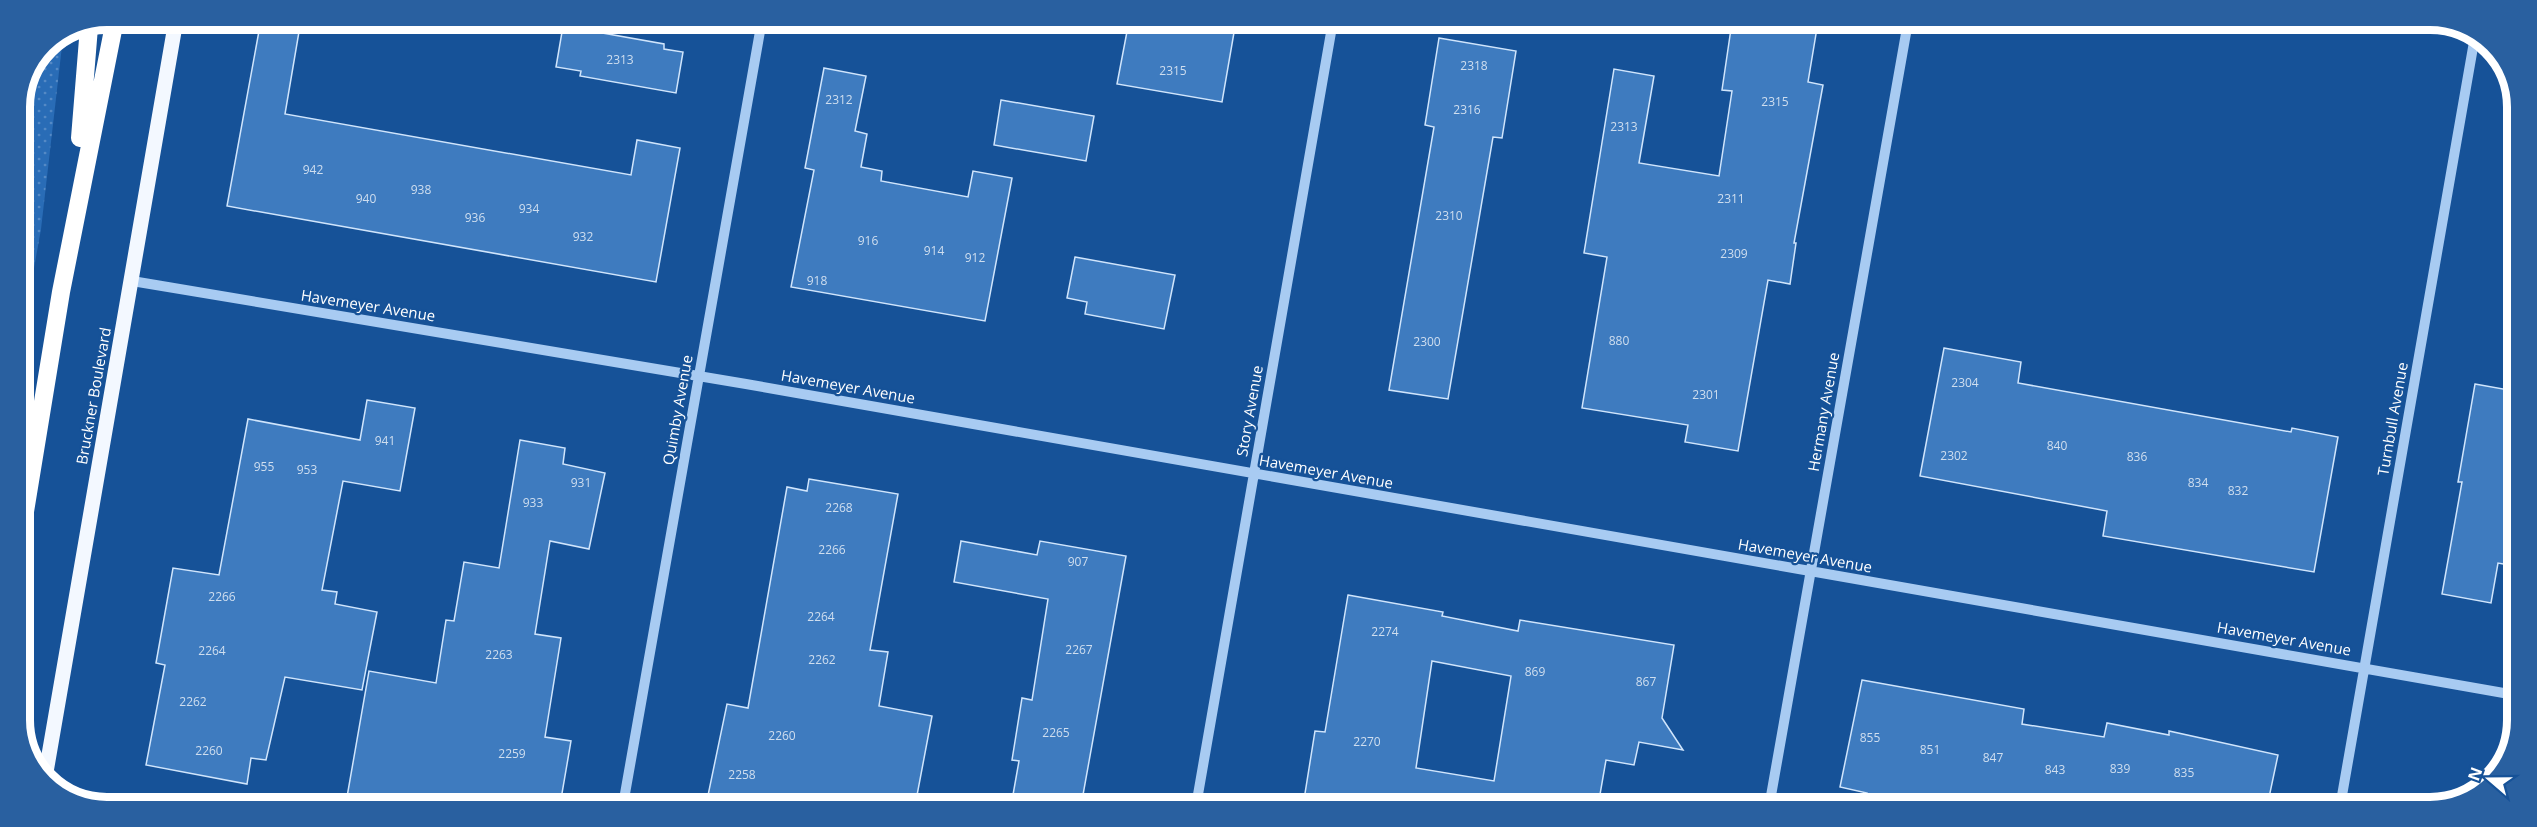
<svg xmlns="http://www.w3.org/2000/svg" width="2537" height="827" viewBox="0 0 2537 827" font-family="'Open Sans',sans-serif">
<defs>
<pattern id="grass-dots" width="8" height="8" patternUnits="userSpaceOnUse" patternTransform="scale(1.5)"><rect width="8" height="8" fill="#296cb6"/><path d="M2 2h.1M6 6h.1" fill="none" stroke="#5489c5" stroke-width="1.8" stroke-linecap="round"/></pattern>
</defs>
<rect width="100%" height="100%" fill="#165298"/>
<!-- grass -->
<path fill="url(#grass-dots)" d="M63,37L41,229L26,313L20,302V106L45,45Z"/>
<!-- building -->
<path fill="#3e7bbf" stroke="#d0e5fc" stroke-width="1.5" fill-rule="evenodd" d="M261,20H301L285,114L631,175L637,140L680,148L656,282L227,206Z
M1129,21H1236L1222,102L1117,84Z
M1732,22H1777L1817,28L1808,82L1823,85L1794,243H1796L1790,284L1768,280L1738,451L1685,442L1688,425L1582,408L1607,257L1584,253L1614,69L1654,76L1639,163L1719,176L1732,91L1722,90Z
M563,26L664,44V49L683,52L676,93L580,76L581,71L556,67Z
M1439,38L1516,51L1502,138L1493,137L1448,399L1389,390L1434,127L1425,125Z
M824,68L866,76L855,131L867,134L861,167L882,171L881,181L968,197L973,171L1012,178L985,321L791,287L814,170L805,168Z
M1001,100L1094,116L1086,161L994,145Z
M1075,257L1175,275L1164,329L1085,314L1087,302L1067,298Z
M1944,348L2021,362L2018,383L2291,432L2292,428L2338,437L2314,572L2103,536L2107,511L1920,476Z
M2475,384L2509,390L2508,395L2516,396L2515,566L2498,563L2491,603L2442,594L2462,482H2458Z
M367,400L415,408L400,491L343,481L322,590L337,592L335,604L377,612L362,690L285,677L266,760L251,758L247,784L146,765L165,665L156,663L173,568L219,575L248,419L360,440Z
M520,440L565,448L563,464L605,473L589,549L550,541L535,634L561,638L545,737L571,741L560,805H396L347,797L369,671L436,683L446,620L454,621L464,562L499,568Z
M809,479L898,494L870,650L888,652L879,706L932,716L915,806L706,805L727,704L748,708L787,487L807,491Z
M961,541L1037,555L1040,541L1126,556L1081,806H1011L1019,761L1012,760L1022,698L1032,700L1048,599L954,582Z
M1348,595L1443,612L1442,616L1518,631L1520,620L1674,645L1662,718L1683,750L1639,742L1634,765L1606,760L1598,806H1560L1522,800L1521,806H1303L1315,731L1325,732ZM1432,661L1511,676L1494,781L1416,768Z
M1862,680L2024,709L2022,724L2104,737L2107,723L2169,735V731L2278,755L2267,807H1864L1867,793L1840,787Z"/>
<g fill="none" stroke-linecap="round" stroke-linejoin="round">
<!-- minor -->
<path stroke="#a8cbf2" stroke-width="10" d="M132,281L746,384L2515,695
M623,805L762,20
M1196,806L1333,21
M1769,807L1908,22
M2340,807L2475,36"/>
<!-- major -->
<path stroke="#f3f8ff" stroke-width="15" d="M45,778L176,20"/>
<!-- highway -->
<path stroke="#fff" stroke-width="18" d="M80,138L89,27
M20,542L61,292L115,20"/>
</g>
<g text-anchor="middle" stroke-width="4.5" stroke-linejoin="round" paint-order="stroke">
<!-- number labels -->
<g font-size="12" fill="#cfdeef">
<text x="620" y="64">2313</text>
<text x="1474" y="70">2318</text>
<text x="1173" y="75">2315</text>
<text x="839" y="104">2312</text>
<text x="1775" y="106">2315</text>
<text x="1467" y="114">2316</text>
<text x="1624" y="131">2313</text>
<text x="313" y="174">942</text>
<text x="421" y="194">938</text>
<text x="366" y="203">940</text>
<text x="1731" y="203">2311</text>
<text x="529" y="213">934</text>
<text x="1449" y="220">2310</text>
<text x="475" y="222">936</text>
<text x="583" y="241">932</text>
<text x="868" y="245">916</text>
<text x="934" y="255">914</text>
<text x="1734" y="258">2309</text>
<text x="975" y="262">912</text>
<text x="817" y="285">918</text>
<text x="1619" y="345">880</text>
<text x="1427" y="346">2300</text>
<text x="1965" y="387">2304</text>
<text x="1706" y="399">2301</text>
<text x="385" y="445">941</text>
<text x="2057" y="450">840</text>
<text x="1954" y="460">2302</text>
<text x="2137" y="461">836</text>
<text x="264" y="471">955</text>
<text x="307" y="474">953</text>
<text x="581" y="487">931</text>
<text x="2198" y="487">834</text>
<text x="2238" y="495">832</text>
<text x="533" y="507">933</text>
<text x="839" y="512">2268</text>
<text x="832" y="554">2266</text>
<text x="1078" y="566">907</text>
<text x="222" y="601">2266</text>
<text x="821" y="621">2264</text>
<text x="1385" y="636">2274</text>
<text x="1079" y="654">2267</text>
<text x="212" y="655">2264</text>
<text x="499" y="659">2263</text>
<text x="822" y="664">2262</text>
<text x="1535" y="676">869</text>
<text x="1646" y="686">867</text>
<text x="193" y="706">2262</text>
<text x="1056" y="737">2265</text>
<text x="782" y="740">2260</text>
<text x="1870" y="742">855</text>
<text x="1367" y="746">2270</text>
<text x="1930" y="754">851</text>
<text x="209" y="755">2260</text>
<text x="512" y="758">2259</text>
<text x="1993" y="762">847</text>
<text x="2120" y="773">839</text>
<text x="2055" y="774">843</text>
<text x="2184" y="777">835</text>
<text x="742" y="779">2258</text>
</g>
<!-- street labels -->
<g font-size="15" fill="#fff" stroke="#165298">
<text transform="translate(368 306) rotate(9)" y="5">Havemeyer Avenue</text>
<text transform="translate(848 387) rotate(10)" y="5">Havemeyer Avenue</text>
<text transform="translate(94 396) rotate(-80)" y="5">Bruckner Boulevard</text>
<text transform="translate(678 410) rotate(-80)" y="5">Quimby Avenue</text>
<text transform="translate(1250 411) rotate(-80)" y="5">Story Avenue</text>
<text transform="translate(1824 412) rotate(-80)" y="5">Hermany Avenue</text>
<text transform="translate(2393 419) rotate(-80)" y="5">Turnbull Avenue</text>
<text transform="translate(1326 472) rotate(10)" y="5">Havemeyer Avenue</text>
<text transform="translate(1805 556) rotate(10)" y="5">Havemeyer Avenue</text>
<text transform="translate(2284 639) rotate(10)" y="5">Havemeyer Avenue</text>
</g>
</g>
<!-- crop -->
<path d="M0 0H2537V827H0ZM107 30H2430A77 77 0 0 1 2507 107V720A77 77 0 0 1 2430 797H107A77 77 0 0 1 30 720V107A77 77 0 0 1 107 30Z" fill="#2960a0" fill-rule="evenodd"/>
<path fill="none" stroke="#fff" stroke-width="8" d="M107 30H2430A77 77 0 0 1 2507 107V720A77 77 0 0 1 2430 797H107A77 77 0 0 1 30 720V107A77 77 0 0 1 107 30Z"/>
<!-- north arrow -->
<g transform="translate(2489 779) rotate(290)" stroke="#165298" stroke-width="4.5" paint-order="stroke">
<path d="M0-4.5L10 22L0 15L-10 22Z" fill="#ffffff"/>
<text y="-9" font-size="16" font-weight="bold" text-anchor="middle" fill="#ffffff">N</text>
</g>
</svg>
